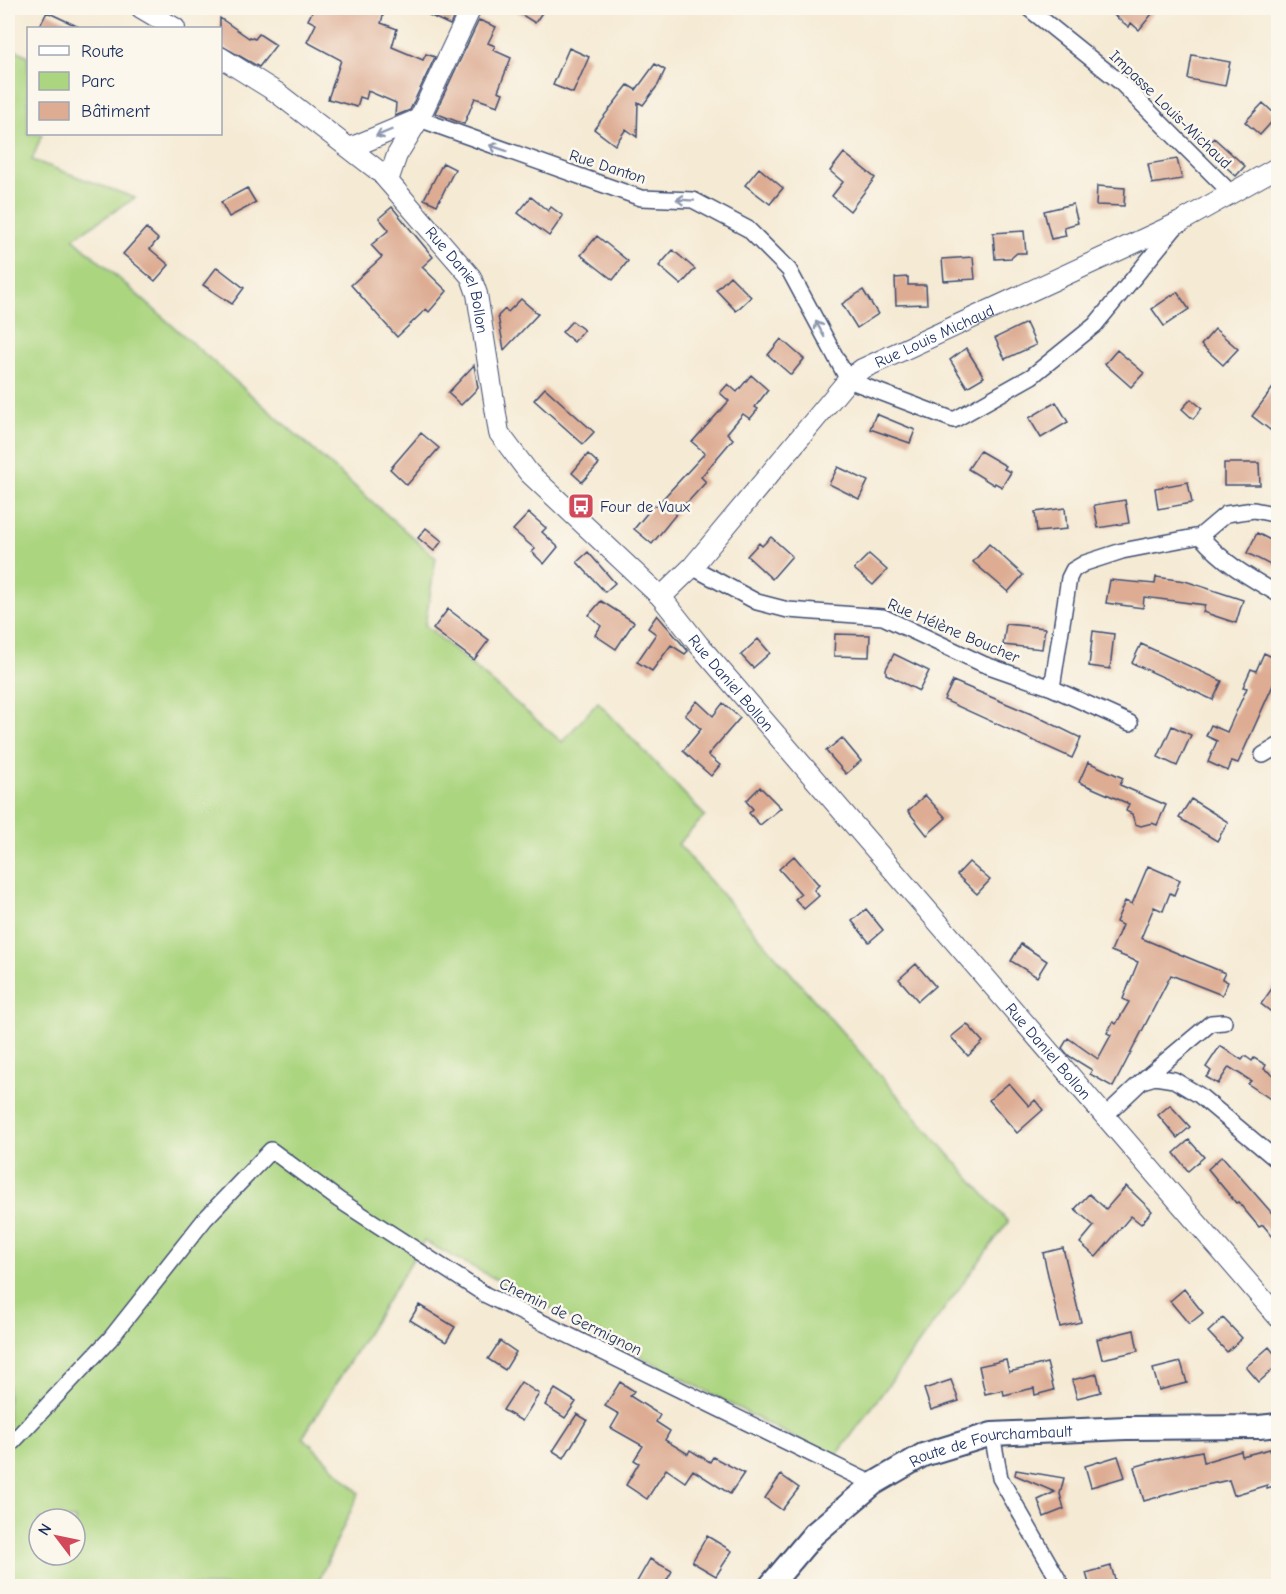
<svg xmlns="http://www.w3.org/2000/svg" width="1286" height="1594" viewBox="0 0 1286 1594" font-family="'Comic Neue',sans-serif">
<rect width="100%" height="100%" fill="#fbf7ec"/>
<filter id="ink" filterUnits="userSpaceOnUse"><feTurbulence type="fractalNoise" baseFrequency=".0167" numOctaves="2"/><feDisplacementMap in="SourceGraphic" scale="12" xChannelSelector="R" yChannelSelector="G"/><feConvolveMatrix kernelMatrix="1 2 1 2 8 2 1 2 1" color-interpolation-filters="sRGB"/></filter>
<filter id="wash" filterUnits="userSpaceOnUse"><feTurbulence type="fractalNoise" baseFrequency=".008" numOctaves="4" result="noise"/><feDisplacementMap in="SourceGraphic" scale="24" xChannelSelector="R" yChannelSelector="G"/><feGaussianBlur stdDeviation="1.35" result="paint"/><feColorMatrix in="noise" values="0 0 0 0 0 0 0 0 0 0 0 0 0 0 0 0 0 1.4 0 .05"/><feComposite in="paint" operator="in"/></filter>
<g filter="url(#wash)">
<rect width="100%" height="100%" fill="#f5ead4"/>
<!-- green -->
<path fill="#acd580" stroke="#64826f" stroke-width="1.5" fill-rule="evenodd" d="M8,46L28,56V134H42L32,160L135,198L73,238L436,558L425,625L562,742L598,702L705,816L678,844L1008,1222L834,1459L424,1241L303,1437L359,1493L316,1586H8ZM39,1519H75V1555H39Z"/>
<g id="blocks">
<!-- building -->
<path fill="#ddac93" d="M314,8H385L381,23L397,29L392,47L423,60L426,54L435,57L410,110L395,116L396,103L368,91L366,99L360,97L357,107L328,99L341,60L307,42L316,24L308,20Z
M414,8H450L457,10L450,25Z
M511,8H545L535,23Z
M1105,8H1144L1152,14L1139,30L1131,23L1129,27Z
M47,12L81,28H39Z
M220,18L249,38L250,37L255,39L259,34L276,45L259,67L220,45Z
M479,20L496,27L488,43L495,46L493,50L511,58L498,91L503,93L498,106L475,98L464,124L435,113Z
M569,48L589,57L573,93L553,85Z
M1192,55L1230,62L1225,86L1188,79Z
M655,64L665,70L658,85L643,105L638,102L637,137L626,129L615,145L594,129L628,85L636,90Z
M1263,103L1277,116L1260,135L1245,122Z
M1214,138L1245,166L1236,176L1205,148Z
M844,153L875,178L850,211L832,196L843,182L830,171Z
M1177,159L1182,179L1152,184L1148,164Z
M443,163L455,169L437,205L424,199Z
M759,168L783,188L770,204L745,185Z
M1097,186L1125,188L1124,206L1096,205Z
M247,188L256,203L229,217L221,202Z
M531,197L548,211L551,207L563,216L549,236L518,213Z
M1073,204L1078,223L1064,227L1066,236L1051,239L1044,211Z
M392,207L433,257L422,267L447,291L429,312L426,309L397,337L351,285L382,257L371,245L389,230L379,218Z
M146,228L158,239L150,249L169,265L155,281L123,254Z
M1024,231L1026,253H1017L1011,258L995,259L993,233Z
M597,236L628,261L613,280L581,255Z
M673,250L695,269L681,285L659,266Z
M973,257L975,279L944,281L942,259Z
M217,267L244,288L232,304L203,285Z
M730,276L751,297L736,311L716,290Z
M908,277V285H926L927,304L896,305L895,278Z
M863,290L878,314L857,328L842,304Z
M1177,292L1189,309L1164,326L1152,309Z
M521,299L538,314L504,350L498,316L505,309L508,312Z
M572,321L584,330L574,342L562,332Z
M1026,323L1036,345L1005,359L995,338Z
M1215,329L1238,349L1223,365L1201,345Z
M781,339L804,359L791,375L768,355Z
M966,348L984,377L967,387L950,360Z
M1117,350L1144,373L1131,387L1105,364Z
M474,365L478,388L461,405L448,393Z
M751,375L768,390L755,407L758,409L750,419L743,414L727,433L733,439L701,477L706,482L686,504L685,503L652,544L634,529L654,505L656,506L705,453L692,442L729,401L720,393L728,384L737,392Z
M1278,381V436L1252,416Z
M545,388L594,432L583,444L534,400Z
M1191,399L1202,408L1193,419L1182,409Z
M1056,402L1068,422L1041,438L1029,418Z
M876,414L915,430L910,443L870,429Z
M421,433L439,448L407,485L390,469Z
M980,451L1006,466L1004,469L1011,472L1002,487L995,483L994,485L968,469Z
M588,454L599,464L582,482L572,473Z
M1224,463H1259L1260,485H1224Z
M838,467L868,481L859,499L829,484Z
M1188,482L1192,503L1158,509L1155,488Z
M1125,500L1129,523L1098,528L1094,505Z
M1065,508L1067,529L1037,532L1035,512Z
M529,513L546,528L542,532L558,547L544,564L532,552L535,549L513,530Z
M426,528L442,541L434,551L418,538Z
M1257,533L1278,544V557L1274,567L1247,553Z
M771,537L792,556L772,579L747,556L759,543L762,546Z
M989,544L1023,575L1008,592L973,562Z
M588,552L615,583L605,592L577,562Z
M869,554L887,570L873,585L854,569Z
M1156,577L1185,581L1243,600L1236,623L1203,612L1205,605L1144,597L1143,608L1106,603L1110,580L1155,584Z
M601,601L634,622L616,649L595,635L601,626L589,615Z
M448,609L489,640L474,660L433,629Z
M657,615L688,651L685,654L671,645L652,671L637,662L656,634L648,628Z
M1006,624L1045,628L1042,649L1003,645Z
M1093,631L1114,634L1110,669L1089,666Z
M835,634L870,635L869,657L834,656Z
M758,639L770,653L753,668L741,655Z
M1141,644L1222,681L1213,700L1132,663Z
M1264,653L1278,660V674L1238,763L1232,761L1228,771L1208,762L1217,741L1206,736L1211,725L1227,732L1247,688L1243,687L1251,669L1256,671Z
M894,654L929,671L919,691L886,674V669Z
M953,681L1036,716L1081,738L1072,758L944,700Z
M697,701L713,716L723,703L740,718L708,755L720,765L711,776L683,751L701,729L685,715Z
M1172,726L1191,735L1177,766L1158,757Z
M842,738L861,761L846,774L826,751Z
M1088,762L1123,778L1120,785L1166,805L1157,825L1152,823L1141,826L1135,824L1132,814L1126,811L1129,804L1079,782Z
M760,787L781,808L760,825L749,813L753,809L746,801Z
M925,795L946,818L927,835L908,811Z
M1191,799L1228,822L1217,841L1179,818Z
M794,856L819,885L814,890L819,896L804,909L795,899L801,894L779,869Z
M969,862L990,880L977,894L957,875Z
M1148,866L1180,880L1174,895L1170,893L1163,911L1154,907L1141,938L1225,973L1222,979L1228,982L1222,995L1171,975L1113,1087L1090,1074L1092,1070L1069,1056L1062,1048L1068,1038L1098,1059L1111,1035L1107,1033L1113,1022L1116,1024L1129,1002L1123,999L1138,962L1111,951L1122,925L1116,922L1125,901L1132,904Z
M866,909L883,930L869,942L852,921Z
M1021,944L1047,961L1037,977L1011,961Z
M916,964L935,986L918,1001L899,979Z
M1278,980V1017L1261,1004Z
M967,1024L983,1042L968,1056L951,1037Z
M1220,1046L1242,1060L1245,1056L1252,1061L1254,1058L1266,1065L1264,1069L1278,1078V1090L1272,1100L1248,1084L1251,1081L1229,1067L1218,1084L1206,1077L1211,1071L1206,1067Z
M1009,1083L1029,1106L1035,1100L1043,1110L1017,1133L989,1100Z
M1170,1105L1190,1127L1177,1138L1158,1115Z
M1189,1140L1204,1157L1188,1171L1174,1153Z
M1222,1156L1278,1220V1243L1263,1225L1259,1227L1238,1202L1236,1203L1208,1169Z
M1126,1186L1152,1211L1141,1224L1131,1216L1096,1257L1080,1243L1094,1226L1075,1209L1089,1194L1106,1209Z
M1063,1248L1081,1322L1060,1327L1043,1253Z
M1184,1289L1203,1313L1189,1324L1170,1301Z
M419,1305L455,1327L446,1342L410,1320Z
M1223,1318L1242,1338L1227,1352L1208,1332Z
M1134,1330L1138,1351L1102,1359L1097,1339Z
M500,1341L516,1352L505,1370L488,1359Z
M1269,1347L1278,1358V1365L1259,1382L1246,1367Z
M1006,1360L1009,1372L1047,1363L1054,1390L1035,1395L1034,1388L1004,1395L1003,1390L985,1394L979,1366Z
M1181,1362L1187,1383L1159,1390L1153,1369Z
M1097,1374L1101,1392L1077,1398L1072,1380Z
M951,1380L959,1401L931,1410L924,1389Z
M521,1382L539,1394L522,1421L503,1410Z
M620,1382L634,1391L630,1396L660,1415L656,1422L670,1431L665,1440L688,1454L690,1450L710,1462L713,1457L744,1473L730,1494L693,1470L685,1482L666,1469L647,1499L626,1485L639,1463L634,1460L643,1446L611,1428L619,1414L605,1406Z
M555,1389L576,1402L565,1418L545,1405Z
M577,1414L587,1420L564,1458L553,1451Z
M1270,1449L1278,1485L1267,1488V1485L1234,1495L1229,1480L1183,1490L1144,1501L1134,1467L1161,1459L1202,1451L1204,1462L1241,1451L1242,1456Z
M1118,1456L1125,1477L1091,1487L1085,1466Z
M1016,1470L1064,1478L1060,1494L1064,1509L1044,1517L1038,1500L1055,1492L1015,1475Z
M781,1475L799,1488L782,1510L765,1498Z
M707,1536L732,1551L716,1576L692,1562Z
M650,1559L672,1571L663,1587H634Z
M1111,1566L1117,1587H1090L1086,1573Z"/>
</g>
</g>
<g filter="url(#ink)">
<use href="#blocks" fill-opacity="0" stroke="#3c4b70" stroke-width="1.5"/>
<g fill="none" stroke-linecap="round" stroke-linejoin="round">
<defs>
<path id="minor" d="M1028,8L1120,82L1232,194
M419,119L641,198L693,200L748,229L789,270L848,380L954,420L1032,376L1095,325L1178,224
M1200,536C1225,564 1247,576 1278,594
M692,567L757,602L788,610L883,617L983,664L1052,688L1130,723
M1052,688L1069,578L1073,570L1085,563L1122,551L1200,536L1226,514L1254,510L1278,515
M1263,755L1278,746
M1144,1079L1211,1023L1224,1022
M1105,1116L1142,1081L1155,1077L1174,1080L1199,1095L1278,1161
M992,1434L1000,1478L1062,1586
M8,1447L110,1339L205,1219L271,1150L339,1200L486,1295L873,1484"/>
<g id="tertiary">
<path d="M141,8L175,28"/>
<path id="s1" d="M220,57L276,92L380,172L471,277L477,294L499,433L529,473L661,597L699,645L1278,1317"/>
<path d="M350,148L419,119"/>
<path d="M388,181L397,155L419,119L471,8"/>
<path id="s2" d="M661,597L692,567L848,380L862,369L1180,222L1278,167"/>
</g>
<g id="secondary">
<path id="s3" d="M770,1586L814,1534L873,1484L923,1455L992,1434L1126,1428L1259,1427L1278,1425"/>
</g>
</defs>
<!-- minor casing -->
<use href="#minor" stroke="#3c4b70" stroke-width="18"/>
<!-- tertiary casing -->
<use href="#tertiary" stroke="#3c4b70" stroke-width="22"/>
<!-- secondary casing -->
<use href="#secondary" stroke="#3c4b70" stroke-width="26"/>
<!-- minor -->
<use href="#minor" stroke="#fff" stroke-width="15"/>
<!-- tertiary -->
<use href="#tertiary" stroke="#fff" stroke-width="20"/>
<!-- secondary -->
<use href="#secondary" stroke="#fff" stroke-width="22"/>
</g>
<!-- one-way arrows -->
<defs><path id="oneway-shaft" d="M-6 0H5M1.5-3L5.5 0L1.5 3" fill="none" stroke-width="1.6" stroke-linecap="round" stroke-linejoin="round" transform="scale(1.5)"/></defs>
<g stroke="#8d97ae">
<use href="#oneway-shaft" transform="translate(384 133) rotate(157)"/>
<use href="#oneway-shaft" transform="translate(498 148) rotate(-161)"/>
<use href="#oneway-shaft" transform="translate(685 200) rotate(-176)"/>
<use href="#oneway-shaft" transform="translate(820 329) rotate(-118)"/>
</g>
</g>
<!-- icons -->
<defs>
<symbol id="bus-square" viewBox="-11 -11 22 22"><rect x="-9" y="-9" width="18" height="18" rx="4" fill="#d1495b" stroke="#fbf7ec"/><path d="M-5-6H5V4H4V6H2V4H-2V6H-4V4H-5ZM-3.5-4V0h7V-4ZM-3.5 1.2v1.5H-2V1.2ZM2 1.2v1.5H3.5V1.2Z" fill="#fff"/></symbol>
</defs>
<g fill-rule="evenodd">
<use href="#bus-square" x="566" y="491" width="30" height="30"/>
</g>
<g text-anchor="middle" stroke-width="5" stroke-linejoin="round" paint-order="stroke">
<!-- street labels -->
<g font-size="16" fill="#1b2f5e" stroke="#fbf7ec">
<text transform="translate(1171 109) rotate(44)" y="6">Impasse Louis-Michaud</text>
<text transform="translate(608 166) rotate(18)" y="6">Rue Danton</text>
<text dy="6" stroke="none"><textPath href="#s1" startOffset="333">Rue Daniel Bollon</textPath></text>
<text dy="6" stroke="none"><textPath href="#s2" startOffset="384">Rue Louis Michaud</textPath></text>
<text transform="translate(954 630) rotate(23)" y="6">Rue Hélène Boucher</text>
<text dy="6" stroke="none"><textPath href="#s1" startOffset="837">Rue Daniel Bollon</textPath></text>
<text dy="6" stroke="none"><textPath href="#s1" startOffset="1323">Rue Daniel Bollon</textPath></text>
<text transform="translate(571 1316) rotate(26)" y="6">Chemin de Germignon</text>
<text dy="6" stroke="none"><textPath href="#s3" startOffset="272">Route de Fourchambault</textPath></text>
</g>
<!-- poi labels -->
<g font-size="16" fill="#1b2f5e" stroke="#fbf7ec" text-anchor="start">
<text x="600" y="512">Four de Vaux</text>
</g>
</g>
<!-- margin -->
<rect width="1286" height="1594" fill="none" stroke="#fbf7ec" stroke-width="30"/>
<!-- legend -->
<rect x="27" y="27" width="195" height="108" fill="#fbf7ec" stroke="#a1a7b3" stroke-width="1.5"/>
<rect x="39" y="46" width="30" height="9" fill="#ffffff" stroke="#a1a7b3" stroke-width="1.5"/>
<text x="81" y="57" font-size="18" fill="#1b2f5e">Route</text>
<rect x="39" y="72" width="30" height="18" fill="#acd580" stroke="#a1a7b3" stroke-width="1.5"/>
<text x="81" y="87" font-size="18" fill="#1b2f5e">Parc</text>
<rect x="39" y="102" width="30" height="18" fill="#ddac93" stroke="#a1a7b3" stroke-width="1.5"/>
<text x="81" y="117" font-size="18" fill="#1b2f5e">Bâtiment</text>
<!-- north arrow -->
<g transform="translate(57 1537) rotate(302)"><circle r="28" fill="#fbf7ec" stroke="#a1a7b3" stroke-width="1.5"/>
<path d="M0-4.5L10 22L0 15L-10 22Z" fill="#d1495b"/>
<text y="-9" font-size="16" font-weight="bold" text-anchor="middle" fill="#1b2f5e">N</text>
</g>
</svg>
